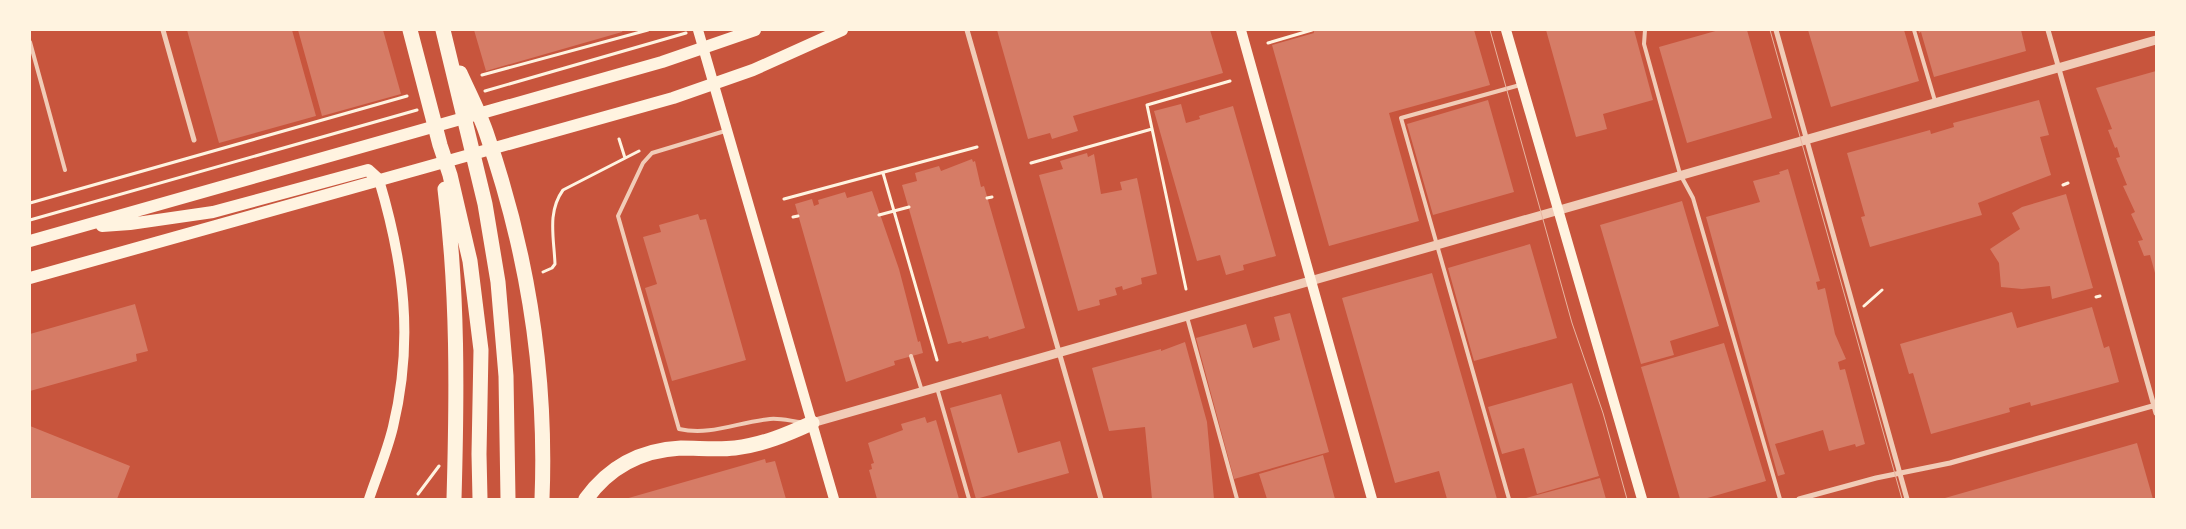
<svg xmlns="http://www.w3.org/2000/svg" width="2186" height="529" viewBox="0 0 2186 529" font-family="'Asap Condensed',sans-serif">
<rect width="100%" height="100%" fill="#c8553d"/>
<!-- building -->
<path fill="#d67c66" d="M187,30H292L316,116L219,143Z
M298,30H383L401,94L322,116Z
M474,30H623L622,32L486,71Z
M997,30H1210L1223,73L1073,116L1078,131L1052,139L1050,133L1028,139Z
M1313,30H1474L1490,85L1389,113L1419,221L1329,246L1272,45L1314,33Z
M1546,30H1634L1653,100L1603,114L1607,129L1576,137Z
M1719,30H1747L1772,118L1687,143L1659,47Z
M1808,30H1904L1919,81L1831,107Z
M1918,30H2021L2026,51L1934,77L1921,32L1919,33Z
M2156,71V273H2155L2150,255L2144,256L2138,241L2143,240L2131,214L2135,212L2123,186L2127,185L2116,158L2120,157L2117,147L2115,148L2108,130L2112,129L2096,88Z
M1488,100L1514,192L1433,215L1407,124Z
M2039,100L2049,135L2040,137L2051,175L1978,203L1982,215L1870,247L1861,217L1865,216L1847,153L1930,130L1931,134L1954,127L1953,123Z
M1181,104L1186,123L1200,119L1199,116L1233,106L1276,256L1243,265L1244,270L1226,275L1220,255L1197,261L1154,111Z
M1087,153L1088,157L1094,154L1101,194L1122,190L1120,182L1137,178L1157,274L1141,278L1142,284L1123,290L1122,286L1115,288L1117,295L1099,300L1100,305L1078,311L1039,175L1063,169L1060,161Z
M972,159L973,162L975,161L981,187L984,186L1025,328L989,339L988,336L962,343L961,341L948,344L902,185L917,181L915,173L939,166L941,171Z
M1788,169L1820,281L1816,282L1818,290L1825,288L1835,334L1846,359L1838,362L1840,370L1845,369L1865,444L1856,447L1855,444L1829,451L1823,430L1775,444L1785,474L1778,476L1706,217L1760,202L1753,181L1780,174L1779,172Z
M872,191L899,269L918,342L920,341L923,353L894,361L895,365L846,382L795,204L812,199L814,206L819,204L818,200L845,192L847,198Z
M2066,194L2093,288L2052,299L2050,286L2022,289L2001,287L1999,263L1990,249L2020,229L2012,213L2022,207Z
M1682,201L1719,326L1670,341L1674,355L1641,364L1600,225Z
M698,214L700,220L706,219L746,360L672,381L645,288L657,284L643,237L661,232L659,225Z
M1530,244L1557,338L1474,361L1448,268Z
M1432,273L1497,499H1447L1439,471L1395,483L1342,298Z
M135,304L148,351L136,354L137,361L30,391V334Z
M2092,307L2104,348L2109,346L2119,382L2031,406L2030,402L2009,408L2010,412L1931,434L1913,373L1909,374L1900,344L2012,312L2017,328Z
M1290,313L1329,452L1234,479L1196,338L1246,324L1253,348L1280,340L1274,317Z
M1185,342L1207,422L1214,499H1152L1145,427L1109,431L1092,368L1161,349V351Z
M1724,343L1766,481L1704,499H1680L1641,367Z
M1572,383L1599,476L1537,494L1524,448L1502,454L1488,407Z
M1001,394L1018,453L1060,441L1069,473L976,499L950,408Z
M925,417L927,423L936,420L959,499H877L869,470L872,469L871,464L874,463L868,443L903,430L901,424Z
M30,426L130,466L117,499H30Z
M2137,443L2153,499H1945V498Z
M1323,455L1335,499H1267L1259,474Z
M765,459L766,463L775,461L786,499H625Z
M1600,478L1606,499H1526V498Z"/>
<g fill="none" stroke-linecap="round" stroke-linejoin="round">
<!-- path -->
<path stroke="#fff3e0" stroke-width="3" d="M1268,43L1312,30
M482,75L648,30
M485,91L686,33
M619,139L625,158
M1031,163L1152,129
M883,173L937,360
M2063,185L2068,183
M987,198L992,197
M784,199L977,147
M30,203L407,96
M879,215L909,207
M793,217L798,216
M30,220L417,110
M543,272L552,268L555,264C554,238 547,212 563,190L639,151
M1186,289L1147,105L1230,81
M2096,297L2100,296
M1864,306L1882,290
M418,494L439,466"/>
<!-- service -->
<path stroke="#f1ccb7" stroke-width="4" d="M1645,30L1644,44L1680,174L1693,198L1780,499
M1914,30L1935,101
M30,42L65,170
M725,131L652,153L643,163L618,216L679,429C711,436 738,422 770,419C780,418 791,421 801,422
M1187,317L1237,499
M911,356L922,391
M937,388L969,499
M1509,499L1401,118L1520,85"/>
<!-- minor -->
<path stroke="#f1ccb7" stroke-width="5" d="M163,30L194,140
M967,30L1101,499
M1776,30L1907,499
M2048,30L2156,413
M1799,499L1876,478L1950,463L2156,405"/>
<!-- tertiary -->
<path stroke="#f1ccb7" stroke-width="9" d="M812,423L2156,40"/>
<!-- secondary -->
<path stroke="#fff3e0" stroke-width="10" d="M698,30L834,499
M1241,30L1372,499
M1506,30L1642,499
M369,499C377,475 387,452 393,427C414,340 404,264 379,180"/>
<!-- primary -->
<path stroke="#fff3e0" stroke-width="12" d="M102,226L130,224L213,212L368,170L379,180
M30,241L662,62L755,30
M30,278L673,98L753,70L842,30"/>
<!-- motorway -->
<path stroke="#fff3e0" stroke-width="15" d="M410,30L440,145L450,175L470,261L481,350L479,454L480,499
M443,30L485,204L498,282L506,376L508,499
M460,73C469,93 479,112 486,132C527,250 547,375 542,499
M445,189C458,293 457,394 454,499
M586,499C609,467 642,450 681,448C699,448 717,450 735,448C762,445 788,434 812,423"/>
<!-- tram -->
<path stroke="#e9b49f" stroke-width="1" d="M1490,30L1572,323L1603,413L1627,499
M1770,30L1902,499"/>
</g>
<!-- border -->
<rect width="2186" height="529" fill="none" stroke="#fff3e0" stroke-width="62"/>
</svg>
